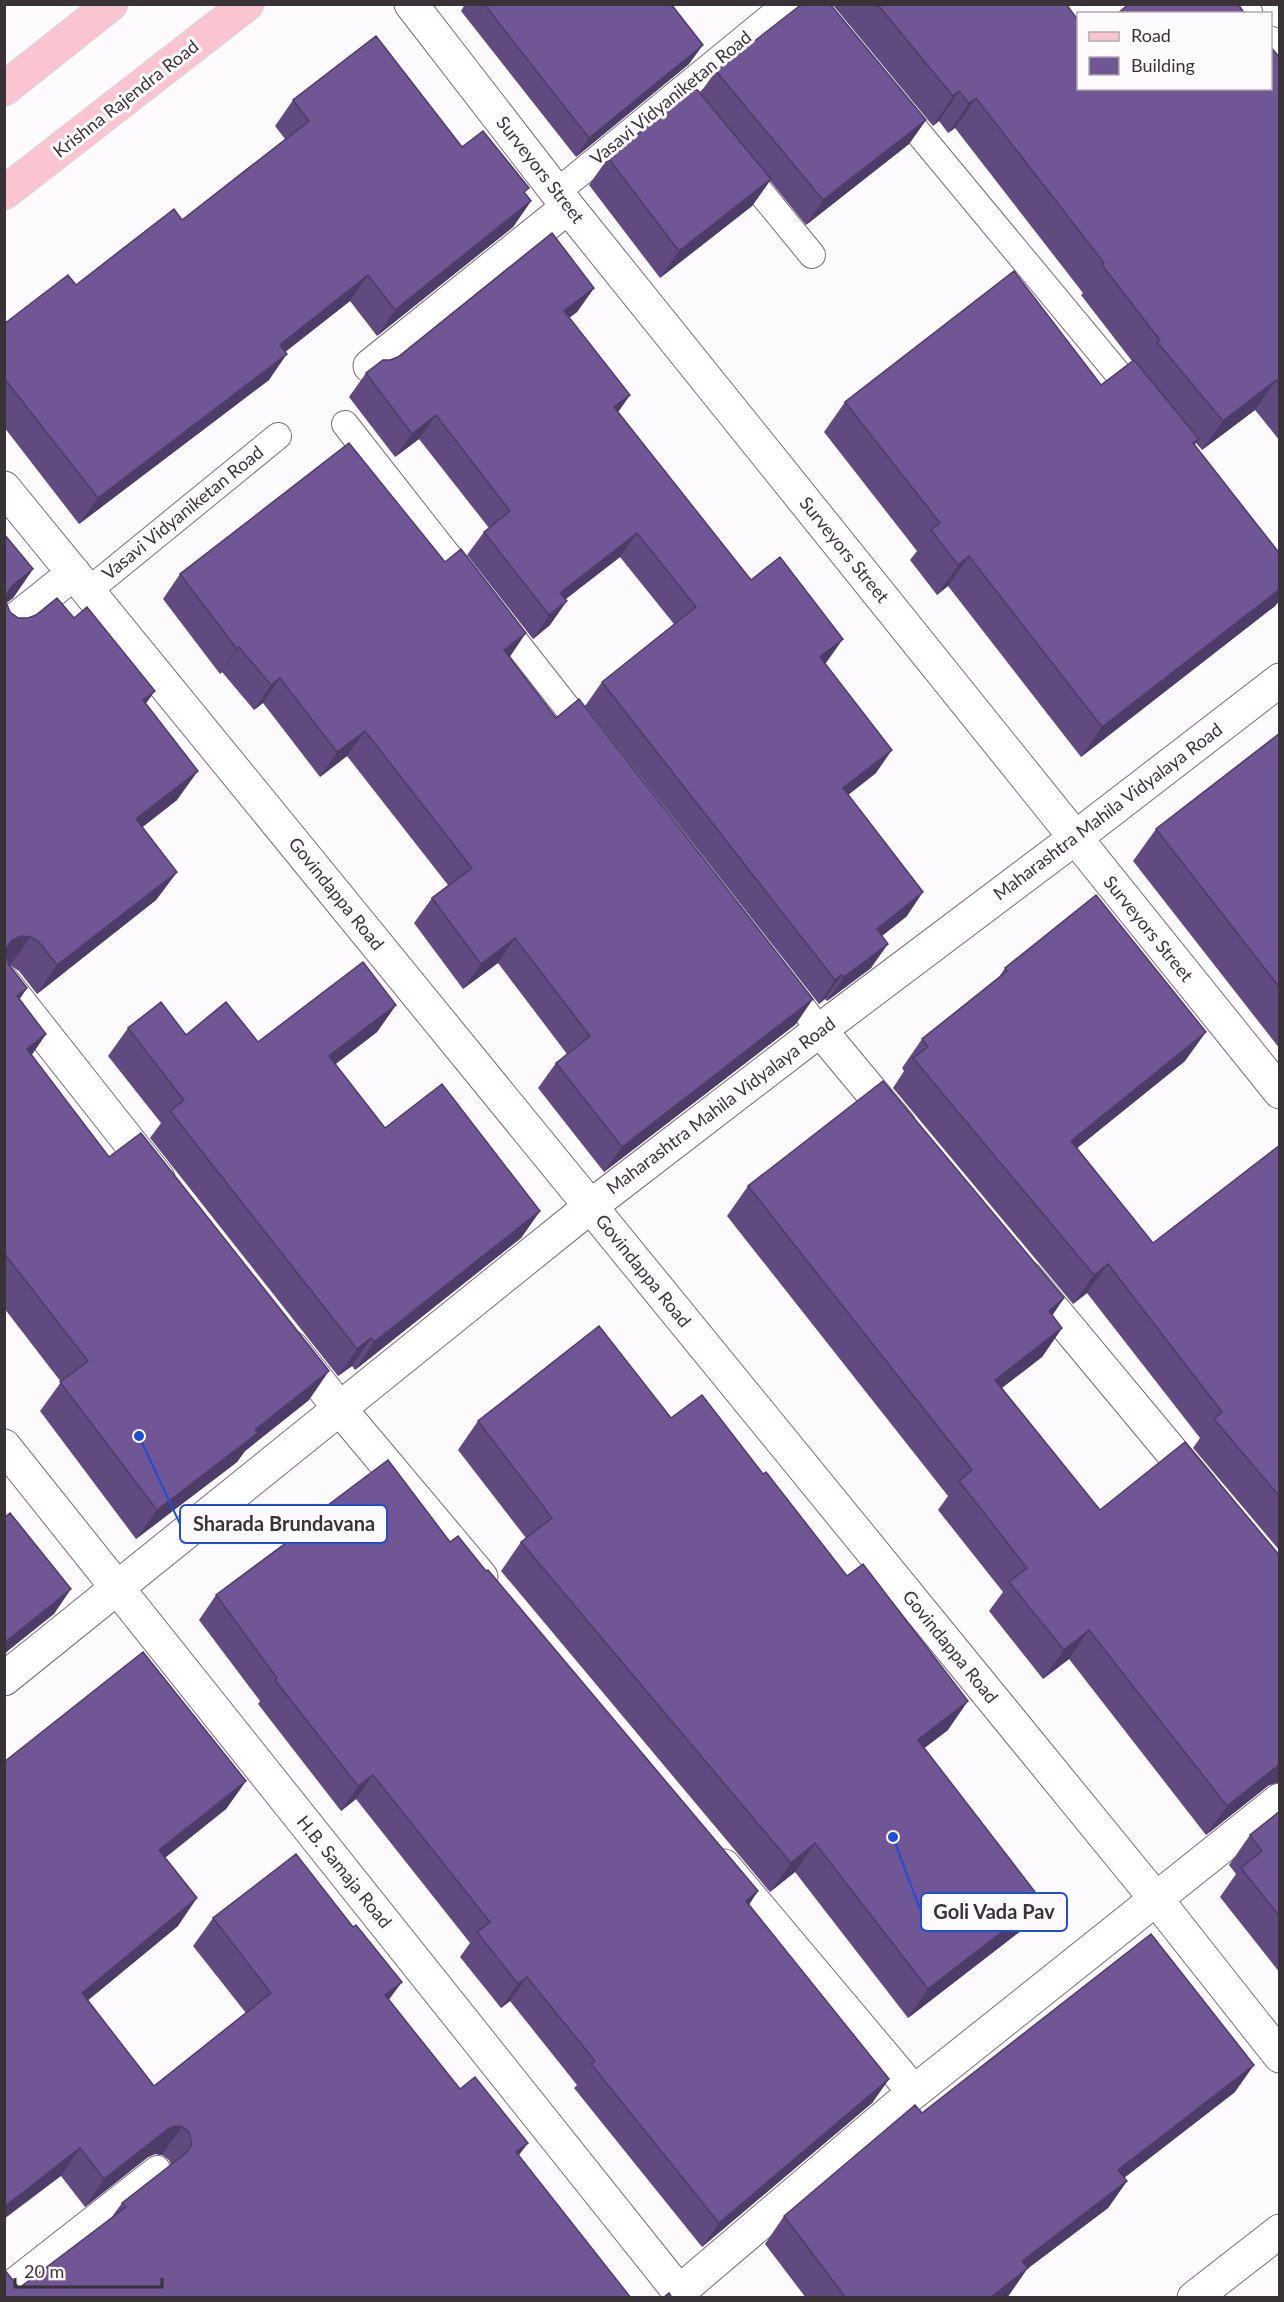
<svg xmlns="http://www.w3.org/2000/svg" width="1284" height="2302" viewBox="0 0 1284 2302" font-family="Lato,sans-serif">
<rect width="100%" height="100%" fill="#fdfbfd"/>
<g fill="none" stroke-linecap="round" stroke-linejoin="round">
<defs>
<path id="service" d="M897,107L1139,399
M739,166L812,255
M557,192L786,4
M345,424L472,586
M88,591L278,436
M496,617L588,734
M783,983L820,1030
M4,2289L157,2169"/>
<path id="minor" d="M411,4L568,207L1280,1092
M370,366L568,207
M4,488L1156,1899L1280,2056
M4,629L74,573
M4,983L158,1178
M820,1030L899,1125
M1027,1278L1201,1487
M292,1348L340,1409L481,1577
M4,1446L684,2298
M4,1679L591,1206L820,1030L1075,838L1280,680
M724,1866L914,2092
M679,2292L914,2092L1280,1800"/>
<path id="secondary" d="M1239,4L1246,14
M1270,43L1280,55
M1194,2298L1280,2231"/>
<path id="primary" d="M4,89L111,4
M4,193L247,4"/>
</defs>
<!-- service casing -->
<use href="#service" stroke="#776b75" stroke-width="28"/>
<!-- minor casing -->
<use href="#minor" stroke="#776b75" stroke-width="35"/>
<!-- secondary casing -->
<use href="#secondary" stroke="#776b75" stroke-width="35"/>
<!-- primary casing -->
<use href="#primary" stroke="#d7d6d7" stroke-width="35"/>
<!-- service -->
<use href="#service" stroke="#fff" stroke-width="26"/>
<!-- minor -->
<use href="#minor" stroke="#fff" stroke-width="33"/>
<!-- secondary -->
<use href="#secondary" stroke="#fff" stroke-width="33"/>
<!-- primary -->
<use href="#primary" stroke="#fac5d0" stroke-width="33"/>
</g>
<!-- wall -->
<path fill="#604a80" d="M465,4H671L689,64L576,157L461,11Z
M832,4H1066L1078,88L1280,58V441L1255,410L1202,450L1196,443L1195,445L1280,554V600L1275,606L1081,757L948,586L937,595L910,560L917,551L824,432L845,402L1101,385L1132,361L1081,295L1083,293L955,128L948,133L939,121L933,126Z
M716,71L926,120L909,144L806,225L770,181L752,206L660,278L589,185L608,158L700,93Z
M293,100L462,147L525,194L531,201L513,227L377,336L350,301L285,352L269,380L79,524L4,427V324L76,285L182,220L285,139L275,126Z
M594,288L577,312L569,317L630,395L618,412L751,580L826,663L825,664L876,773L848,795L907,916L882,936L871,968L827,1001L825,999L819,1004L585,706L602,682L674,624L620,557L565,599L550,625L533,639L467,555L484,532L489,528L419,439L395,457L349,397L366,373L390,360Z
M4,534L33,569L13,598L6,603L10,612L146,704L177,800L142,827L177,872L156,900L37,994L19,971L9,965L27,988L19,1000L46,1034L31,1056L109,1157L309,1400L245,1451L237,1462L136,1539L40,1411L61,1382L4,1308Z
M180,574L509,657L796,1024L604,1172L538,1088L556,1063L567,1054L498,963L463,989L414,923L432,898L448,885L347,756L320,777L263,703L254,710L222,672L220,674L163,599Z
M1280,733V1049L1133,861L1156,829Z
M1005,968L1185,1061L1077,1148L1153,1243L1280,1145V1551L1193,1448L1200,1438L1087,1293L1073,1304L893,1088L904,1071L902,1068L922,1039L999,977Z
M396,1005L377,1032L335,1064L385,1128L540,1211L521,1238L355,1370L352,1366L338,1376L150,1138L161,1123L108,1056L128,1028L258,1042Z
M748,1186L1064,1298L1052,1316L1062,1328L1042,1357L1002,1388L1100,1510L1280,1556V1782L1269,1785L1206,1835L1069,1659L1043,1679L989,1611L1003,1592L938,1510L948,1496L727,1216Z
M671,1418L948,1730L924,1748L1022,1930L908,2018L795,1872L770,1892L501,1571L521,1542L526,1538L458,1450L478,1421Z
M303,1524L450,1542L486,1571L758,1891L749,1905L889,2079L872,2103L702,2247L574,2088L577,2085L510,2001L501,2008L460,1957L470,1943L356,1799L341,1811L258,1704L260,1701L199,1620L216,1595L294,1537Z
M4,1762L246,1781L226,1809L165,1858L178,1926L88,2000L154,2086L246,2013L193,1946L213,1918L389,2000L460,2089L519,2155L19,2288L111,2218L122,2203L171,2165L169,2160L162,2155L155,2154L148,2157L85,2207L61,2176Z
M1280,1811V1973L1220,1897L1236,1874L1229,1865L1250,1835Z
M1235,2092L1124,2178L1127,2181L1108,2208L1027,2269L1009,2295L1006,2298H806L765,2244L784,2216L922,2113Z"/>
<!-- shaded-wall -->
<path fill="#4e3c68" d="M703,45L689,64L576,157L589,138Z
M959,91L939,121L933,126L953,96Z
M976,98L955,128L948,133L969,103Z
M926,120L909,144L806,225L823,200Z
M771,179L752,206L660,278L679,251Z
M531,201L513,227L377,336L395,310Z
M368,275L350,301L261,371L280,345Z
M594,288L577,312L547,335L564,311Z
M287,354L269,380L79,524L98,498Z
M1276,380L1255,410L1202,450L1223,421Z
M630,395L613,419L614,407Z
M436,415L419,439L395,457L412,434Z
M637,533L620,557L548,613L560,593Z
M969,556L948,586L937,595L958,565Z
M33,569L13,598L4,605V596L13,585Z
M1280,589V600L1275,606L1081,757L1102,727Z
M567,601L550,625L533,639L549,615Z
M526,633L509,658L504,650Z
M843,639L826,663L803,681L820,657Z
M239,647L222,672L220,674L237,649Z
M280,678L263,703L254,710L271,685Z
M155,691L134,720L143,700Z
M365,731L347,756L320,777L337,752Z
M892,750L876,773L826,812L843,788Z
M198,771L177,800L116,848L136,819Z
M177,872L156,900L37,994L57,965Z
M923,892L907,916L860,953L877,929Z
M21,936L31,937L10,965H4V950L12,940Z
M515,938L498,963L463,989L481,964Z
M888,944L871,968L827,1001L844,977Z
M842,975L825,999L819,1004L835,980Z
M27,988L7,1017L17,996Z
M813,999L796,1024L604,1172L622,1147Z
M396,1005L377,1032L310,1084L329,1056Z
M1206,1032L1185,1061L1050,1170L1071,1141Z
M46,1034L26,1063L27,1049Z
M540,1211L521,1238L355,1370L374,1342Z
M1108,1264L1087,1293L1073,1304L1094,1275Z
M1064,1298L1044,1327L1049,1311Z
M1062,1328L1042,1357L974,1409L995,1380Z
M371,1338L352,1366L338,1376L357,1349Z
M329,1371L309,1400L245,1451L237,1462L136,1539L157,1510Z
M71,1589L54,1614L4,1654V1643Z
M1089,1630L1069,1659L1043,1679L1064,1650Z
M968,1701L948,1730L897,1769L918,1740Z
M1280,1764V1782L1269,1785L1206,1835L1227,1806Z
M373,1775L356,1799L341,1811L358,1786Z
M246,1781L226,1809L139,1878L159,1850Z
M815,1843L795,1872L770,1892L791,1863Z
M758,1891L741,1915L746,1901Z
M197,1898L178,1926L63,2021L82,1993Z
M1042,1901L1022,1930L908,2018L928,1989Z
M527,1977L510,2001L501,2008L518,1984Z
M402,1982L382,2009L385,1995Z
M1254,2065L1235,2092L1099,2197L1118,2170Z
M889,2079L872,2103L702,2247L719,2223Z
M175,2126L182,2127L162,2155L155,2154L148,2157L85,2207L104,2179L168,2129Z
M528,2143L508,2170L516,2152Z
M80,2148L61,2176L4,2219V2207Z
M1127,2181L1108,2208L1027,2269L1009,2295L1006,2298H990L1022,2261Z"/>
<!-- building -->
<path fill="#705695" stroke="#4e3c68" stroke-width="1.5" d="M484,4H671L703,45L589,138Z
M802,4H830L926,120L823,200L716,71Z
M877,4H1066L1078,20V88H1270V46L1280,58V385L1276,380L1223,421L1157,342L1160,340L1102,265L1104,263L976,98L969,103L959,91L953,96Z
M1129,4H1238L1245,14H1117Z
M376,36L462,147L483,131L529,188L524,192L531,201L395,310L368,275L280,345L287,354L98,498L4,378V324L68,275L76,285L174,209L182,220L309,121L293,100Z
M695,87L771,179L679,251L608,158Z
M552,233L594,288L564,311L630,395L614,407L751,580L780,557L843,639L820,657L892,750L843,788L923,892L877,929L888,944L844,977L842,975L835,980L602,682L696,607L637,533L560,593L567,601L549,615L484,532L510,511L436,415L412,434L366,373L383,360H390L398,357Z
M1014,271L1101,385L1134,360L1199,439L1193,443L1280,554V589L1102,727L969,556L958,565L931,530L940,523L845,402Z
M349,443L445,562L461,549L526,633L504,650L556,718L579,699L813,999L622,1147L556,1063L590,1036L515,938L481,964L432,898L472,868L365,731L337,752L280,678L271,685L239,647L237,649L180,574Z
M4,534L33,569L13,585L7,593L6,602L10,612L18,618H28L36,615L57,598L74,618L87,607L155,691L143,700L198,771L136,819L177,872L57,965L39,942L31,937L21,936L12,940L7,947L6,956L9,965L27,988L17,996L46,1034L27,1049L109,1157L141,1133L329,1371L255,1430L258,1433L157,1510L60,1382L88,1361L4,1253Z
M1280,733V988L1156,829Z
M1096,895L1206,1032L1071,1141L1153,1243L1280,1145V1497L1214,1419L1222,1412L1108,1264L1094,1275L913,1058L928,1047L922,1039L1007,971L1005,968Z
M363,962L396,1005L329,1056L385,1128L442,1084L540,1211L374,1342L371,1338L357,1349L170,1111L184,1100L128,1028L161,1002L186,1035L226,1002L258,1042Z
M883,1081L1064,1298L1049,1311L1062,1328L995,1380L1100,1510L1185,1442L1280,1556V1764L1227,1806L1089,1630L1064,1650L1009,1582L1027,1568L959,1481L972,1470L748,1186Z
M599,1326L671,1418L702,1395L763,1474L766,1472L847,1576L863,1564L968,1701L918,1740L1042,1901L928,1989L815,1843L791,1863L521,1542L552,1518L478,1421Z
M388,1460L450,1542L458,1536L486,1571L488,1570L758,1891L746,1901L889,2079L719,2223L591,2064L595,2061L527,1977L518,1984L477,1932L490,1922L373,1775L358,1786L275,1680L277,1678L216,1595L306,1528L303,1524Z
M10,1513L71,1589L4,1643V1518Z
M143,1652L246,1781L159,1850L197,1898L82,1993L154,2086L271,1993L213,1918L296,1854L353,1927L356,1925L402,1982L385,1995L460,2089L475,2077L528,2143L516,2152L631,2298H4V2269L19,2288L126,2207L122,2203L186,2153L191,2146V2140L189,2132L182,2127L175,2126L168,2129L104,2179L80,2148L4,2207V1762Z
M1280,1811V1917L1241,1868L1262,1851L1250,1835Z
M1151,1934L1254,2065L1118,2170L1127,2181L1022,2261L1028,2268L990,2298H846L784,2216L915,2105L922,2113Z
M669,2293L672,2298H663Z"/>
<g text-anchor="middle" stroke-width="6" stroke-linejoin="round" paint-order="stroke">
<!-- street labels -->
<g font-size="18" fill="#393337" stroke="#fdfbfd">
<text transform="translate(671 98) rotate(-39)" y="6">Vasavi Vidyaniketan Road</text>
<text transform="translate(126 99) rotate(-38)" y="6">Krishna Rajendra Road</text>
<text transform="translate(540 170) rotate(52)" y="6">Surveyors Street</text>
<text transform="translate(183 513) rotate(-39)" y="6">Vasavi Vidyaniketan Road</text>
<text transform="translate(844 550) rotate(51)" y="6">Surveyors Street</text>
<text transform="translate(1108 812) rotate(-37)" y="6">Maharashtra Mahila Vidyalaya Road</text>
<text transform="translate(336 894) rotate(51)" y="6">Govindappa Road</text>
<text transform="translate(1148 929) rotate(51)" y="6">Surveyors Street</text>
<text transform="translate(721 1106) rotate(-37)" y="6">Maharashtra Mahila Vidyalaya Road</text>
<text transform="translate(643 1271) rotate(51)" y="6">Govindappa Road</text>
<text transform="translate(950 1647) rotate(51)" y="6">Govindappa Road</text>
<text transform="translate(344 1872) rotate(51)" y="6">H.B. Samaja Road</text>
</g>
</g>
<!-- callouts -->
<path fill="none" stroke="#1d4ed8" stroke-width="2" d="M139 1436L180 1524M893 1837L921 1912"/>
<g fill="#1d4ed8" stroke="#fdfbfd" stroke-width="2">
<circle cx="139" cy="1436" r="6"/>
<circle cx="893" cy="1837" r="6"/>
</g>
<g fill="#fdfbfd" stroke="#1d4ed8" stroke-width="2">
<rect x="180" y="1505" width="207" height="38" rx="6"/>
<rect x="921" y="1893" width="146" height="38" rx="6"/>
</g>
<g font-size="20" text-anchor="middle" font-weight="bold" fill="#393337">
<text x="284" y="1531">Sharada Brundavana</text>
<text x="994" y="1919">Goli Vada Pav</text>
</g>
<!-- border -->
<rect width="1284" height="2302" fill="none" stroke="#393337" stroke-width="12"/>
<!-- legend -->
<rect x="1077" y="12" width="195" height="78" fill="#fdfbfd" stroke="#afabae" stroke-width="1.5"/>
<rect x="1089" y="32" width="30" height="9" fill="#fac5d0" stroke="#afabae" stroke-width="1.5"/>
<text x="1131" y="42" font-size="18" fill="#393337">Road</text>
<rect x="1089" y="57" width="30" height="18" fill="#705695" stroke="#afabae" stroke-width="1.5"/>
<text x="1131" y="72" font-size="18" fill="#393337">Building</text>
<!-- scale -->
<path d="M15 2278v9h147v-9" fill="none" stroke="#393337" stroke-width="3"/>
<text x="24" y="2278" font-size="18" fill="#393337" stroke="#fdfbfd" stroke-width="4.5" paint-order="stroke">20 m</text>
</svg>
